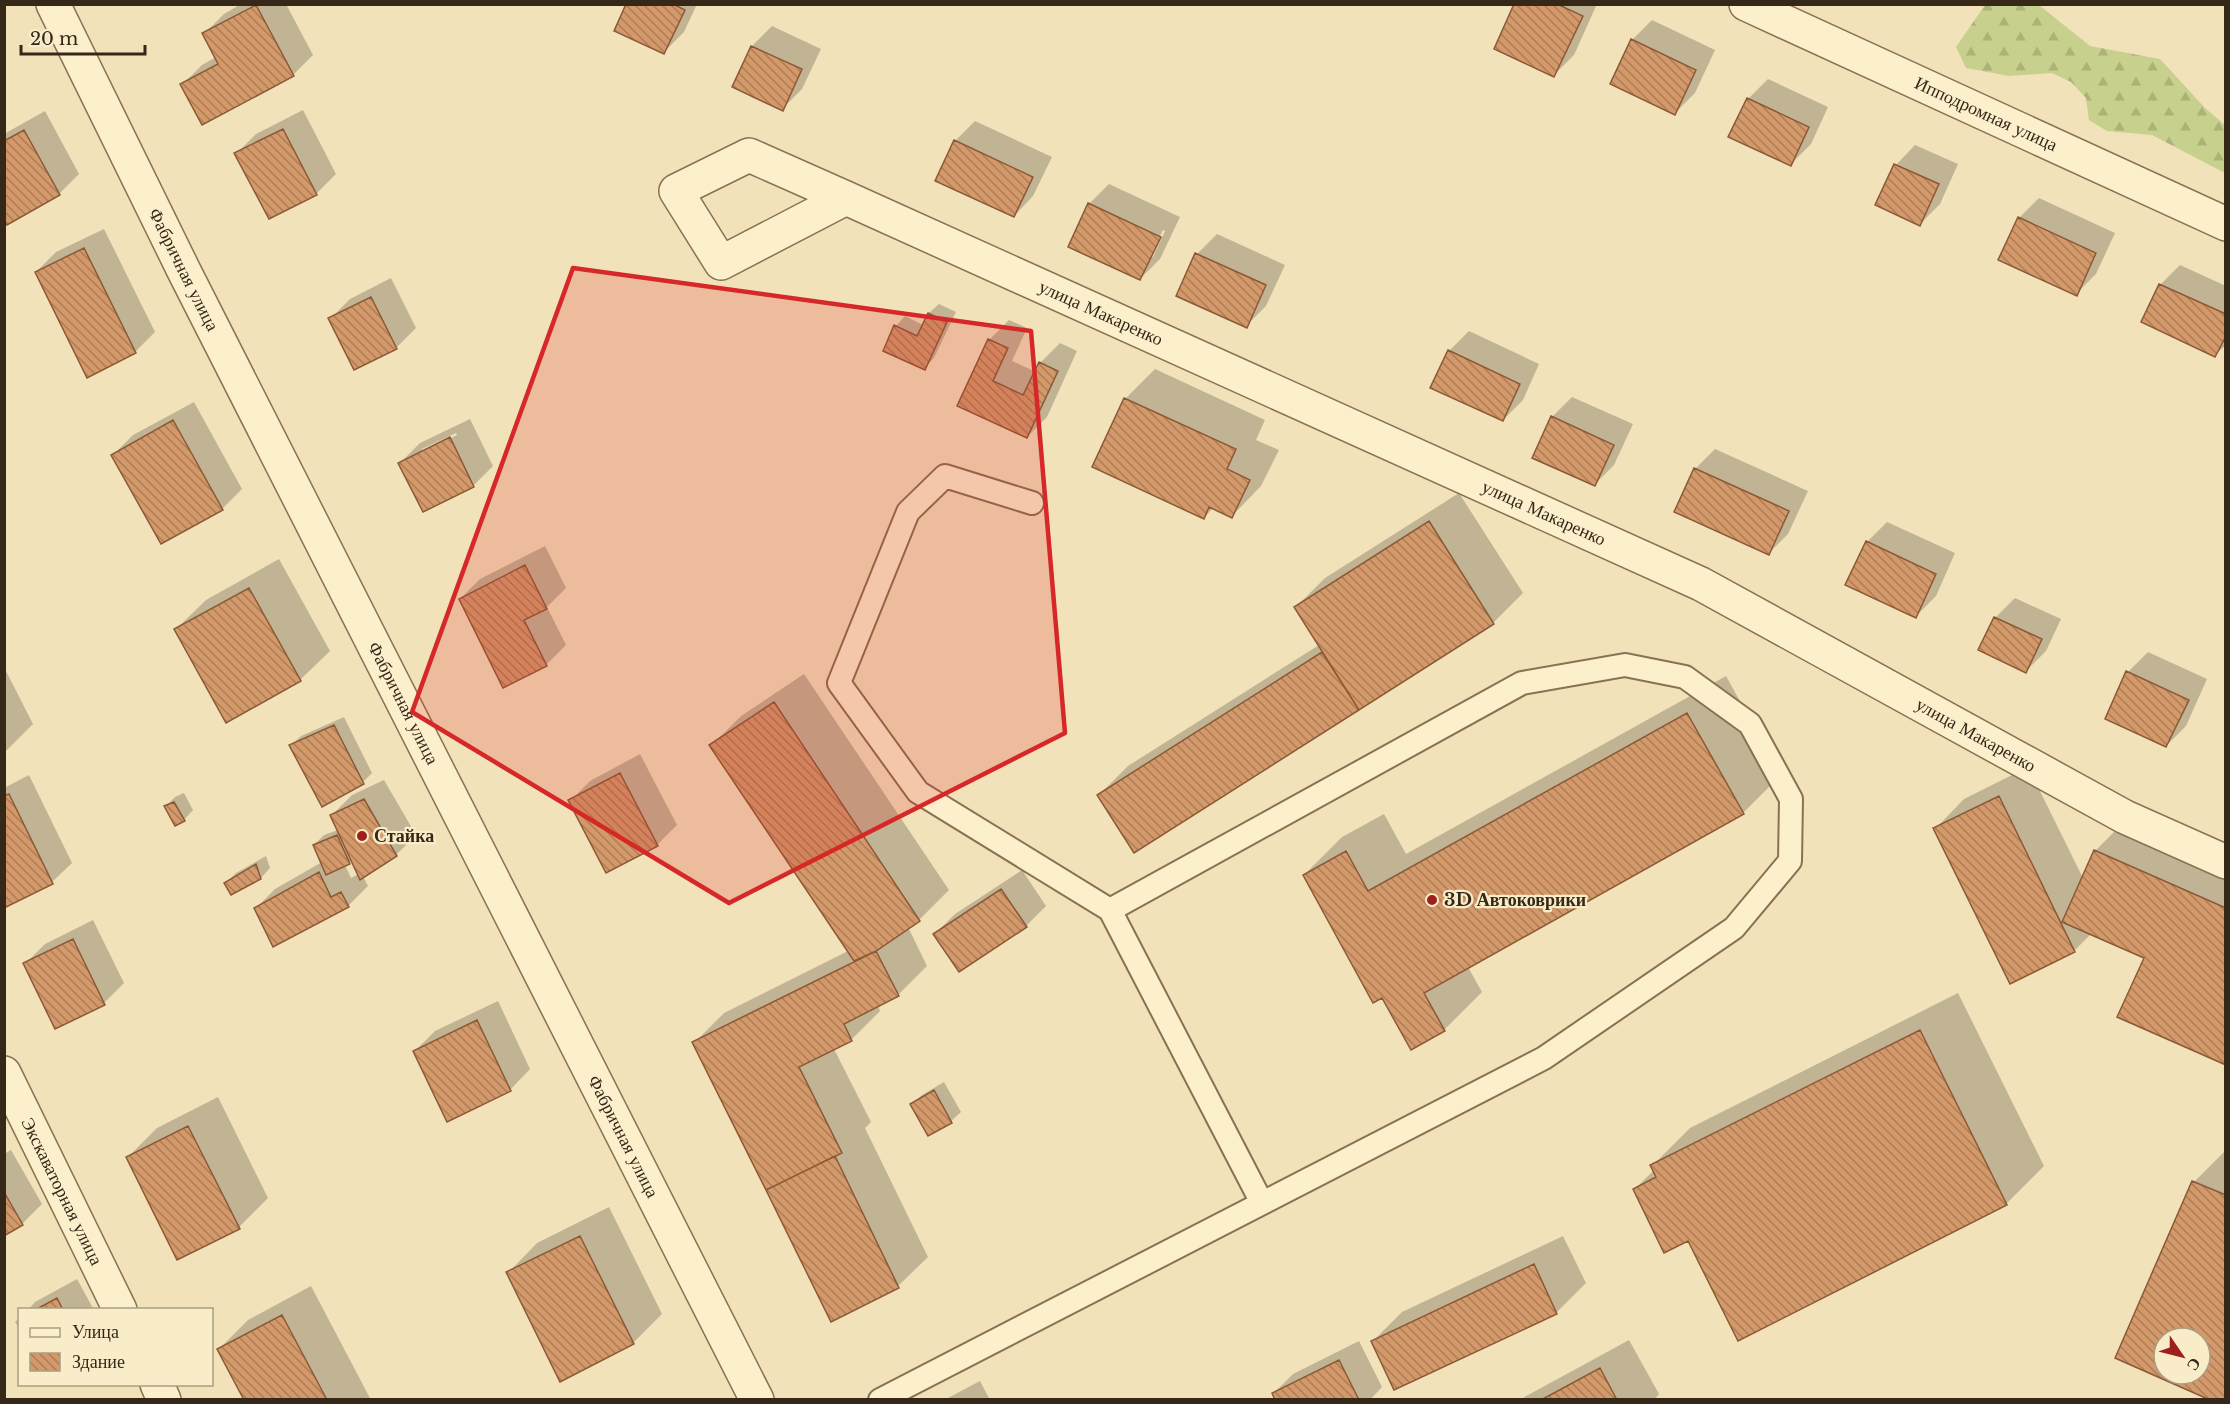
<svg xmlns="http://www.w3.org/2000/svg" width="2230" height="1404" viewBox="0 0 2230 1404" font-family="'Libre Baskerville',serif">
<defs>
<pattern id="forest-firs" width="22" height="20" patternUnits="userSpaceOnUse" patternTransform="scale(1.5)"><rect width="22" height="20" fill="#c7d08c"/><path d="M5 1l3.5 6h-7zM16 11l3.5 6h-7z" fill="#acb378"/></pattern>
<pattern id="building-back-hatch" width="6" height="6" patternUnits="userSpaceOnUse" patternTransform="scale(1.5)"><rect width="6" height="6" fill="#d4996a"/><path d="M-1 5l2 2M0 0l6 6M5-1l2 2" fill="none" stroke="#ad7d56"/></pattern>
</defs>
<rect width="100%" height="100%" fill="#f2e2b9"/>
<!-- forest -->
<path fill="url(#forest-firs)" d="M1985,5H2039L2090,46L2160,59L2206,109L2225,125V173L2152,135L2107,131L2089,120L2086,98L2071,82L2052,73L2009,76L1966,68L1956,47Z"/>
<!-- shadow -->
<path fill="#0003" fill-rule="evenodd" d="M241,4H286L313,55L293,75L182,85L202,65L216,57L204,34L224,14Z
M628,4H697L684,32L664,52Z
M1516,4H1597L1574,55L1554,75Z
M1652,20L1715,50L1695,93L1675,113L1632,40Z
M772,26L821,49L802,89L782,109L734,87L752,46Z
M1768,79L1828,107L1811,144L1791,164L1730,137L1748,99Z
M303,110L336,174L316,194L236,154L256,134Z
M45,111L79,174L59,194L4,218V134Z
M975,121L1052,157L1033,196L1014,216L955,141Z
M1915,145L1958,164L1940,204L1920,224L1877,204L1896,165Z
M1109,184L1180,217L1160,259L1140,279L1089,204ZM1163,230L1165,231L1153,257H1150Z
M2039,198L2115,233L2096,274L2076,294L2019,218Z
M104,229L155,332L135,352L36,272L56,252Z
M1217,234L1285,265L1266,306L1246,326L1178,295L1197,254Z
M2180,265L2226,286V345L2215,355L2160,285Z
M391,278L416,328L396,348L330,319L350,299Z
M939,304L956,312L934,358L924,368L896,326L905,316L923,325L929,313Z
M1009,320L1027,328L1012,361L1036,372L1040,363L1060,343L1077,351L1047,417L1027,437L959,405L989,340Z
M1469,331L1539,364L1523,400L1503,420L1449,351Z
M1155,369L1265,420L1256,440L1279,450L1261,486L1232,516L1214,507L1204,518L1094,467L1126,398Z
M1572,397L1633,424L1614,465L1594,485L1534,457L1552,417Z
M194,402L242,489L222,509L113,455L133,435Z
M470,419L493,466L473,486L424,510L400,463L420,443ZM456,433L457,435L422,453V449Z
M1715,449L1808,491L1788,534L1768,554L1676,511L1695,469Z
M1459,493L1523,593L1494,622L1135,851L1099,795L1128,766L1319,645L1296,607L1325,578Z
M1887,522L1955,553L1936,596L1916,616L1867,542Z
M545,546L566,588L547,607L566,645L546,665L460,599L480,579Z
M279,559L330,651L300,680L176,629L206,600Z
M2015,598L2061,619L2046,651L2026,671L1995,618Z
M2148,652L2207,679L2186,726L2166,746L2128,672Z
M4,667L33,724L4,753Z
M804,674L949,890L919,920L908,927L927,966L898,995L878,1005L880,1011L851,1040L834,1049L871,1122L865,1128L928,1257L898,1286L832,1320L694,1043L724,1013L848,951L711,746L741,716Z
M1726,676L1781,775L1743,813L1468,967L1482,992L1444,1030L1304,875L1342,837L1384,814L1406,854Z
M344,717L372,773L363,782L291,745L301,736Z
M640,754L677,825L657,845L570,801L590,781Z
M2028,767L2083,878L2095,851L2133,813L2226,854V1064L2146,958L2091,934L2075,950L2010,982L1935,829L1964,799Z
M29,775L72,863L52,882L4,906V788Z
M384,780L416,835L396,855L363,876L368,886L348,906L256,908L275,889L322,862L314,845L324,835L338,830L332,815L352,795ZM352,860L359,874L351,878L345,865Z
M184,793L193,810L184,820L166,806L175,797Z
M266,856L270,868L261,878L226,883L236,873Z
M1022,870L1046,906L1026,926L935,934L955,914Z
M93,920L124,983L104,1003L25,964L45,944Z
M1958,993L2044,1166L2006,1204L1739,1339L1689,1239L1634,1190L1654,1170L1652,1166L1690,1128Z
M498,1001L530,1069L511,1089L448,1120L415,1051L435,1031Z
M944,1082L961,1112L951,1121L928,1134L912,1104L922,1095Z
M218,1097L268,1198L239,1227L128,1157L157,1128Z
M11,1150L42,1204L22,1224L4,1234V1154Z
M2226,1150V1400L2117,1357L2194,1182ZM2164,1338H2200V1374H2164Z
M609,1207L662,1314L633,1343L508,1273L537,1243Z
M1563,1236L1586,1283L1556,1313L1373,1341L1402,1312Z
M77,1279L94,1310H28L35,1302Z
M311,1286L371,1400H246L219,1349L248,1320Z
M20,1317V1330L15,1322Z
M1629,1340L1659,1394L1654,1400H1519Z
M1359,1341L1382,1387L1370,1400H1276L1273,1394L1293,1374Z
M980,1381L990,1400H944Z"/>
<!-- building -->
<path fill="url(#building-back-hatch)" stroke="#8b5936" stroke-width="1.5" fill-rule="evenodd" d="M626,4H673L685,10L664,54L614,31Z
M1514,4H1557L1583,16L1554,77L1494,49Z
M256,5L294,76L202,125L180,84L218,64L202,33Z
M1631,39L1696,70L1675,115L1610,84Z
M751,46L802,69L783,111L732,87Z
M1747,98L1809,127L1791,166L1728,137Z
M283,129L317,195L269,219L234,153Z
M24,130L60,195L7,225L4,221V141Z
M954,140L1033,177L1014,217L935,181Z
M1894,164L1939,184L1920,226L1875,205Z
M1088,203L1161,237L1140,280L1068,247Z
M2018,217L2096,253L2077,296L1998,260Z
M84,248L136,353L87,378L35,272Z
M1195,253L1266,285L1247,328L1176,296Z
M2159,284L2226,314V336L2215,357L2141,322Z
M371,297L397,349L354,370L328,318Z
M928,313L947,322L925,370L883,351L894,325L917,336Z
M988,339L1008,348L993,381L1023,395L1039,362L1058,371L1027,438L957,406Z
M1448,350L1520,384L1503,421L1430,388Z
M1124,398L1236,449L1227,469L1250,480L1232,518L1209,507L1204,519L1092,467Z
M1551,416L1614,445L1595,486L1532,458Z
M173,420L223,510L161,544L111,455Z
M450,437L474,487L423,512L398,463Z
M1694,468L1789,511L1769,555L1674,512Z
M1429,521L1494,624L1359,710L1294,607Z
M1866,541L1936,574L1916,618L1845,585Z
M525,565L547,609L524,620L547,666L503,688L459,599Z
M249,588L301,681L226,723L174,629Z
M1994,617L2042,639L2026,673L1978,650Z
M1322,652L1359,710L1134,853L1097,795Z
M2126,671L2189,700L2166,747L2105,719Z
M774,702L920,921L876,951L854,961L709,745Z
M1687,713L1744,814L1424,993L1445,1031L1411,1050L1382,998L1373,1003L1303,875L1346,851L1368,891Z
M334,725L364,784L322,807L289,745Z
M620,773L658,846L606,873L568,800Z
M9,794L53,884L4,908V796Z
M1999,796L2075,952L2010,984L1933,828Z
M364,799L397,856L360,880L330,815Z
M174,802L185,821L175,826L164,806Z
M337,835L350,864L326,875L313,845Z
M2094,850L2226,908V1065L2117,1017L2144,958L2062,922Z
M256,864L261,879L231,895L224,883Z
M319,872L331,897L341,892L349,907L273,947L254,908Z
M1001,889L1027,927L959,972L933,934Z
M73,939L105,1005L55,1029L23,963Z
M876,951L899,996L844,1024L852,1041L799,1067L842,1153L766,1190L692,1042Z
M477,1020L511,1091L447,1122L413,1051Z
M1920,1030L2007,1205L1738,1341L1688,1241L1664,1253L1633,1189L1656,1177L1650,1165Z
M934,1090L952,1123L928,1136L910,1104Z
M188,1126L240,1229L177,1260L126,1157Z
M835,1156L899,1288L831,1322L766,1190Z
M2192,1181L2226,1195V1400H2210L2115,1358ZM2164,1338H2200V1374H2164Z
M4,1192L23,1225L4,1236Z
M580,1236L634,1344L560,1382L506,1272Z
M1534,1264L1557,1314L1394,1390L1371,1341Z
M57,1298L63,1310H35Z
M282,1315L327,1400H244L217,1349Z
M1339,1360L1359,1400H1275L1272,1393Z
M1600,1368L1617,1400H1541Z"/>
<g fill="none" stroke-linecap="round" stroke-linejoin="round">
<defs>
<path id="lane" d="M1032,503L945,476L908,512L839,683L918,792L1110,910L1262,1203
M880,1400L1544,1058L1734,928L1790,861L1791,799L1750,724L1685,677L1625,665L1522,683L1110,910"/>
<g id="street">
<path id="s1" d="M53,4L184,271L757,1400"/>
<path id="s2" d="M1746,4L2226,224"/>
<path id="s3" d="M846,198L721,263L676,191L749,155L846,198L1701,584L2125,817L2226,862"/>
<path id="s4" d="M4,1073L120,1310"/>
<path d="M157,1384L164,1400"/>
</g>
</defs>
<!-- lane casing -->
<use href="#lane" stroke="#897152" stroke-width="26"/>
<!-- street casing -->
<use href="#street" stroke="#897152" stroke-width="36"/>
<!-- lane -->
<use href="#lane" stroke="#fcefcc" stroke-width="22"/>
<!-- street -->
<use href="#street" stroke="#fcefcc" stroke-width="33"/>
</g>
<!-- marked area -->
<path fill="#d62828" fill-opacity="0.2" stroke="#d62828" stroke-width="4.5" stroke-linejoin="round" d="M573,268L1031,331L1065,733L729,903L412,712Z"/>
<!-- markers -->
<g fill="#9e1f1c" stroke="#f9ecc9" stroke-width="2">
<circle cx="362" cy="836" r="6"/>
<circle cx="1432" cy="900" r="6"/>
</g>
<g text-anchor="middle" stroke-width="4.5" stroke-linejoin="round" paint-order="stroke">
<!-- street labels -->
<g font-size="18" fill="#362819" stroke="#f9ecc9">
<text dy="6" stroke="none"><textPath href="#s2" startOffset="264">Ипподромная улица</textPath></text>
<text dy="6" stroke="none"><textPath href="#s1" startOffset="296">Фабричная улица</textPath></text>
<text dy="6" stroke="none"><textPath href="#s3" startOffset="693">улица Макаренко</textPath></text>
<text dy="6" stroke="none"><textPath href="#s3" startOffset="1179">улица Макаренко</textPath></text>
<text dy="6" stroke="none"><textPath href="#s1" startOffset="782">Фабричная улица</textPath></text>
<text dy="6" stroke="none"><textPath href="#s3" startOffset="1665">улица Макаренко</textPath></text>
<text dy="6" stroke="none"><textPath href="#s1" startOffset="1268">Фабричная улица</textPath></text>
<text dy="6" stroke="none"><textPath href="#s4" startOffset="132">Экскаваторная улица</textPath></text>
</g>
<!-- poi labels -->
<g font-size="18" font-weight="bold" fill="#362819" stroke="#f9ecc9" text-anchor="start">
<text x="374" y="842">Стайка</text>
<text x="1444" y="906">3D Автоковрики</text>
</g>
</g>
<!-- border -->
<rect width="2230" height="1404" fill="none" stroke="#362819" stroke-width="12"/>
<!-- legend -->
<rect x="18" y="1308" width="195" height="78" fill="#f9ecc9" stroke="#ab9e83" stroke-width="1.5"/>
<rect x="30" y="1328" width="30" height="9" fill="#fcefcc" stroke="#ab9e83" stroke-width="1.5"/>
<text x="72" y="1338" font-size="18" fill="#362819">Улица</text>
<rect x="30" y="1353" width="30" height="18" fill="url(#building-back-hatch)" stroke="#ab9e83" stroke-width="1.5"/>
<text x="72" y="1368" font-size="18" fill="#362819">Здание</text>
<!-- north arrow -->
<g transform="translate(2182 1356) rotate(125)"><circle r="28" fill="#f9ecc9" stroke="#ab9e83" stroke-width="1.5"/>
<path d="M0-4.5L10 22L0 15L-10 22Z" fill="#9e1f1c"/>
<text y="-9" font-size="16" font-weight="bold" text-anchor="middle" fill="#362819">С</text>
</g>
<!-- scale -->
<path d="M21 45v9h124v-9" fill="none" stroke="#362819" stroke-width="3"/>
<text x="30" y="45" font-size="18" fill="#362819" stroke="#f9ecc9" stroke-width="4.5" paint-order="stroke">20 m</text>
</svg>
